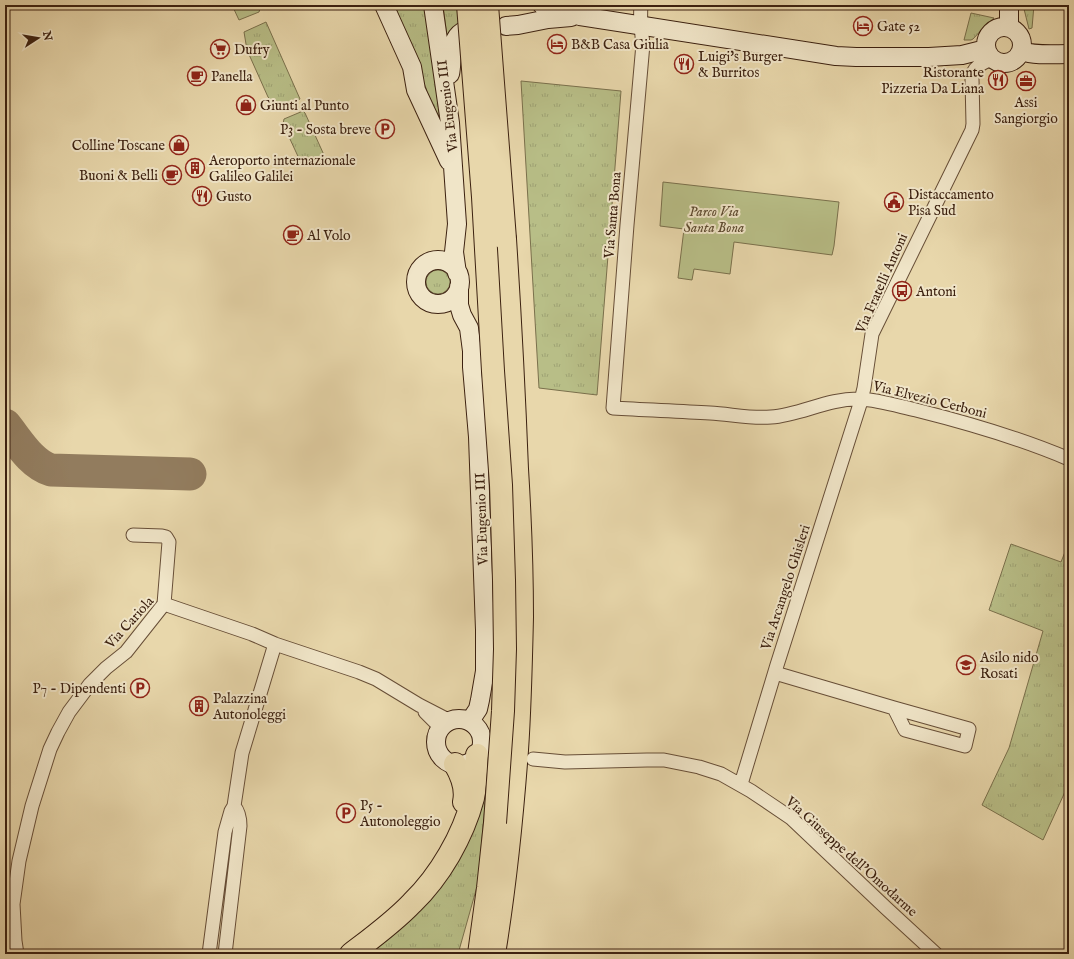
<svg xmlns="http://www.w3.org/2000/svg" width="1074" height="959" viewBox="0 0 1074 959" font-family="'IM FELL English',serif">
<defs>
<pattern id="grass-tufts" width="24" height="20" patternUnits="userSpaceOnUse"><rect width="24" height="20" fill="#b8be87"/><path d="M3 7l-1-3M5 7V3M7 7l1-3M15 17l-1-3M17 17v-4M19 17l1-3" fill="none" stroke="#9fa374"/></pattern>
</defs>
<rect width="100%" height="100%" fill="#e8d7ab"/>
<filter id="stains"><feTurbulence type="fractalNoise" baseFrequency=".005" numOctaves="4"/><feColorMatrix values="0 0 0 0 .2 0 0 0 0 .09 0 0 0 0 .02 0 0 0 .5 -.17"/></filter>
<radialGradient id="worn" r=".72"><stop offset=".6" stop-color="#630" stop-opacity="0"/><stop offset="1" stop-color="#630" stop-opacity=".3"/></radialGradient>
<!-- grass -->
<path fill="url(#grass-tufts)" stroke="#7a704c" d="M232,5H257L260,9L259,12L239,20Z
M387,5H426L441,128L427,94L426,88Z
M443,5H459L460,24L447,37Z
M1023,5H1034L1032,28L1029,29Z
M971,13L994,18L986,25L973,39L971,40H964Z
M266,22L300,99L279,108L276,106L268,97L247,50L244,32Z
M521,81L621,91L597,395L539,388Z
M303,111L305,113L324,155V158L305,166L302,165L283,124L284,119Z
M426 282a12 12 0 1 1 24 0a12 12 0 1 1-24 0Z
M1069,542V783L1043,840L982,805L1009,748L1043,631L989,610L1011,544L1061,562Z
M489,759L478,883L458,954H361L424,903Z"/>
<!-- green -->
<path fill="#b8be87" stroke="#7a704c" d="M663,182L839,202L834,246L832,255L734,242L730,274L694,269L692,280L678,278L684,229L660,226Z"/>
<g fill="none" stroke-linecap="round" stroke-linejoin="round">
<!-- taxiway -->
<path stroke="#927c5e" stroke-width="33" d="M5,425C18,441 31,464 51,470L190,474"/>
<defs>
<path id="street" d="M641,5C640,18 641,31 643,44L627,225L613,408C646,410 678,411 710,413C730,414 751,419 771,417C801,415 828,398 860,399C879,400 898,406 916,410C968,423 1020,438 1069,459
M133,535L162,536L166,537L169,542L164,604
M775,673L894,708L969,729L965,746L905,730L894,708
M425,712L441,728
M533,759L565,762L647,760H664L699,767L721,774L751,791L791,818L886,908L936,954
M741,784L777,665L860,404L864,388L872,334L972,130L973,124L972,79C972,67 982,63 992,59
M17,954L15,941L13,904L19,861L32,806L50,749L58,732L69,712L90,684L106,668L126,652L164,604L252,634L275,644L359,672L376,679L419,705L450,721
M209,954L225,832L231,811L234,806L242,753L275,644
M225,954L240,826C240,818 239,812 234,806"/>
<path id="secondary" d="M384,5L412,67L416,90L449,161
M433,5L450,123L457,224L454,252L457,273
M542,5L580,16L836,56L856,57H929L962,55L986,49
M1009,5V28
M506,26L518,25L548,19L571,17
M986 45a18 18 0 1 1 36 0a18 18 0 1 1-36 0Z
M1021,51C1036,56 1054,54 1069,54
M450,74C453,61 449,40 462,32
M416 282a22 22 0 1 1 44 0a22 22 0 1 1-44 0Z
M459,287V305L462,315L469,328L472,351V367L478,437L485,630V671L480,700L478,709L472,718L469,721
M436 742a23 23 0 1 1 46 0a23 23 0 1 1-46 0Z"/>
<path id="highway" d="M455,764C462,776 467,788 464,802
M351,954C372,938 394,922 412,903C440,876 463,836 473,798C476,784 476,769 477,755
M479,954L488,888L495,823
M494,954C505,886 512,818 517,750C520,706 521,661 522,617C522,568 520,518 517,469C514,392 510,316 505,239"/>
</defs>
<!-- street casing -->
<use href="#street" stroke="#674e37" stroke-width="15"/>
<!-- secondary casing -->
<use href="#secondary" stroke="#3c2110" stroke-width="20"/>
<!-- highway casing -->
<use href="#highway" stroke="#3c2110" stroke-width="24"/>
<!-- street -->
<use href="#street" stroke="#f0e5c8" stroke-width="13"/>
<!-- secondary -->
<use href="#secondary" stroke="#f0e5c8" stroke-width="18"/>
<!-- highway -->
<use href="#highway" stroke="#e8d7ab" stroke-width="22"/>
<defs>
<path id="highway-bridge" d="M468,5L483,197L493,371L501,485L504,580L505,649L503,711L495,823
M487,5L505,239"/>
</defs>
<!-- highway-bridge casing -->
<use href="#highway-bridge" stroke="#3c2110" stroke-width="24" stroke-linecap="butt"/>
<!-- highway-bridge -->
<use href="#highway-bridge" stroke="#e8d7ab" stroke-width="22"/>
</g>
<!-- icons -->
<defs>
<symbol id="hotel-ring" viewBox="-11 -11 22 22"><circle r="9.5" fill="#f0e5c8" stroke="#8f2418" stroke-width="1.5"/><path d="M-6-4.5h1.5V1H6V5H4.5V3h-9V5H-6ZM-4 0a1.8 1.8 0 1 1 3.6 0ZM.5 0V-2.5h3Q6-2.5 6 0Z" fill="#8f2418"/></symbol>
<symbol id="supermarket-ring" viewBox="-11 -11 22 22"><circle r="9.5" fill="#f0e5c8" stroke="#8f2418" stroke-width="1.5"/><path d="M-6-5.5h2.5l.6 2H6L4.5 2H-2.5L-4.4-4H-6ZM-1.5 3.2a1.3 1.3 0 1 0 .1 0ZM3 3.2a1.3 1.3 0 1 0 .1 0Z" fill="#8f2418"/></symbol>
<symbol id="restaurant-ring" viewBox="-11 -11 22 22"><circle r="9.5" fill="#f0e5c8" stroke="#8f2418" stroke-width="1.5"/><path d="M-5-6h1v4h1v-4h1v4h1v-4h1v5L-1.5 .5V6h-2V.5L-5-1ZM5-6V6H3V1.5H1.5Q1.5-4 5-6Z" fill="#8f2418"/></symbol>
<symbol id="cafe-ring" viewBox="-11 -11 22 22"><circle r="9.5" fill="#f0e5c8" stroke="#8f2418" stroke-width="1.5"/><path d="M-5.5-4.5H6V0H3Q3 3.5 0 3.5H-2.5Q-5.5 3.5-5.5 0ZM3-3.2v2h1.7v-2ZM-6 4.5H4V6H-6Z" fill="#8f2418"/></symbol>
<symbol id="office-ring" viewBox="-11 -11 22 22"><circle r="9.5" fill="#f0e5c8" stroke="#8f2418" stroke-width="1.5"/><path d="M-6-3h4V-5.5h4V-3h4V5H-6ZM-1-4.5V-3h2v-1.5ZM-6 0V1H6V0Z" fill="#8f2418"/></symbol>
<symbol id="shop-ring" viewBox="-11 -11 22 22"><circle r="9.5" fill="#f0e5c8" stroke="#8f2418" stroke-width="1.5"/><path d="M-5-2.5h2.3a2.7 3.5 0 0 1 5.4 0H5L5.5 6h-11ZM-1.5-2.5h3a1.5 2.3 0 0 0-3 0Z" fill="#8f2418"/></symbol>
<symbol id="parking-ring" viewBox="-11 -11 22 22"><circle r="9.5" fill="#f0e5c8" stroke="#8f2418" stroke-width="1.5"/><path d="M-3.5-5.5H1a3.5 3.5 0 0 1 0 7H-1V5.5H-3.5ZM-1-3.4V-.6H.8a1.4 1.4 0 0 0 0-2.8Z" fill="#8f2418"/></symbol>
<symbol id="building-ring" viewBox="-11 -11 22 22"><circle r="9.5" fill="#f0e5c8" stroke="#8f2418" stroke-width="1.5"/><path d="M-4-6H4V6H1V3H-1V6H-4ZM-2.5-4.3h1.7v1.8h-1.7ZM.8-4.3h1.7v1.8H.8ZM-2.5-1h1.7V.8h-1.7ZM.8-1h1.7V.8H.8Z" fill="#8f2418"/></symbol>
<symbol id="civic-ring" viewBox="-11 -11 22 22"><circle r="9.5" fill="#f0e5c8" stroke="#8f2418" stroke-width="1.5"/><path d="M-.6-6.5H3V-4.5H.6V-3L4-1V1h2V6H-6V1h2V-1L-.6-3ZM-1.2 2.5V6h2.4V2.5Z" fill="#8f2418"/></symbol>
<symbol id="bus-ring" viewBox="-11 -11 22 22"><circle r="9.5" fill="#f0e5c8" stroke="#8f2418" stroke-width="1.5"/><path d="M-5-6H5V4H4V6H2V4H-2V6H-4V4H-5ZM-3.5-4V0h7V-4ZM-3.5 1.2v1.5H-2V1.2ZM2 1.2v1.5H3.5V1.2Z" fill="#8f2418"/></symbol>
<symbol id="school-ring" viewBox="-11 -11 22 22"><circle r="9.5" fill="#f0e5c8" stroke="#8f2418" stroke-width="1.5"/><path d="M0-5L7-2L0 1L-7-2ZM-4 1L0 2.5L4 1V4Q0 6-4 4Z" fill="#8f2418"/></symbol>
</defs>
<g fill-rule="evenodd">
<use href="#hotel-ring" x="852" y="15" width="22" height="22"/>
<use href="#hotel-ring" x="546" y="33" width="22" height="22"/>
<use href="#supermarket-ring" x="209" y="38" width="22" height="22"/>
<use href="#restaurant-ring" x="673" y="53" width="22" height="22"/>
<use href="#cafe-ring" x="186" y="65" width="22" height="22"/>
<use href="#restaurant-ring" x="987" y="69" width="22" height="22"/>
<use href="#office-ring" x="1015" y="70" width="22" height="22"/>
<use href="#shop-ring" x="235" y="94" width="22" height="22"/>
<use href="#parking-ring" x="374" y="118" width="22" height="22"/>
<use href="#shop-ring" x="168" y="134" width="22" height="22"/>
<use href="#building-ring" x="184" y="157" width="22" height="22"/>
<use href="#cafe-ring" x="161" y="164" width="22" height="22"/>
<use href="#restaurant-ring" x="191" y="185" width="22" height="22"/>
<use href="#civic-ring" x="883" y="191" width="22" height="22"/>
<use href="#cafe-ring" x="282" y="224" width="22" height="22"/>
<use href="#bus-ring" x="891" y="280" width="22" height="22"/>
<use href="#school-ring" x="955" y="654" width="22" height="22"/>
<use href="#parking-ring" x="129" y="677" width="22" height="22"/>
<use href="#building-ring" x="188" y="695" width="22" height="22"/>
<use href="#parking-ring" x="335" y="802" width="22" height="22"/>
</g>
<g text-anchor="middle" stroke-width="4" stroke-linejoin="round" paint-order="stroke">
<!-- poi labels -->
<g font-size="14" fill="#3c2110" stroke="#f0e5c8" text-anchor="start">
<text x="877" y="31">Gate 52</text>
<text x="571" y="49">B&amp;B Casa Giulia</text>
<text x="234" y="54">Dufry</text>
<text x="698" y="61">Luigi's Burger<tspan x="698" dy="16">&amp; Burritos</tspan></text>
<text x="984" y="77" text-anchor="end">Ristorante<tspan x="984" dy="16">Pizzeria Da Liana</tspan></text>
<text x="211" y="81">Panella</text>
<text x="1026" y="107" text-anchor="middle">Assi<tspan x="1026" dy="16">Sangiorgio</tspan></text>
<text x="260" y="110">Giunti al Punto</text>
<text x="371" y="134" text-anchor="end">P3 - Sosta breve</text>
<text x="165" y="150" text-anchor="end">Colline Toscane</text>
<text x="209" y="165">Aeroporto internazionale<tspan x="209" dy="16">Galileo Galilei</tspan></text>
<text x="158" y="180" text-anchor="end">Buoni &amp; Belli</text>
<text x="908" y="199">Distaccamento<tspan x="908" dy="16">Pisa Sud</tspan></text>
<text x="216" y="201">Gusto</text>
<text x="307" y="240">Al Volo</text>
<text x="916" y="296">Antoni</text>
<text x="980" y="662">Asilo nido<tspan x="980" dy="16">Rosati</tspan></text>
<text x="126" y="693" text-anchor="end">P7 - Dipendenti</text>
<text x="213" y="703">Palazzina<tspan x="213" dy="16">Autonoleggi</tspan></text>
<text x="360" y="810">P5 -<tspan x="360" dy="16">Autonoleggio</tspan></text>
</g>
<!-- street labels -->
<g font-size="14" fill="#3c2110" stroke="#f0e5c8">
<text transform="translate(447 106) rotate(-97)" y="5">Via Eugenio III</text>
<text transform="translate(612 215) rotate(-85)" y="5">Via Santa Bona</text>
<text transform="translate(881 283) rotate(-66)" y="5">Via Fratelli Antoni</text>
<text transform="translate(930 399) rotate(14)" y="5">Via Elvezio Cerboni</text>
<text transform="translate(481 519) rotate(-92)" y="5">Via Eugenio III</text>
<text transform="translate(785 587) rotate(-72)" y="5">Via Arcangelo Ghisleri</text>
<text transform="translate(129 622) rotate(-48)" y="5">Via Cariola</text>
<text transform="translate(852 856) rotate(42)" y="5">Via Giuseppe dell'Omodarme</text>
</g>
<!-- park labels -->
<g font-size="14" font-style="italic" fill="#5b482e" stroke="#f0e5c8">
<text x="714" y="216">Parco Via<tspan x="714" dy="16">Santa Bona</tspan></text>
</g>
</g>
<!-- margin -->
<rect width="1074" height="959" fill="none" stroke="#e8d7ab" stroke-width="20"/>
<rect x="6" y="6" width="1062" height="947" fill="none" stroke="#3c2110" stroke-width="2"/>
<rect x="10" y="10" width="1054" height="939" fill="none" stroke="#3c2110"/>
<!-- north arrow -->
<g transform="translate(38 38) rotate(78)" stroke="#f0e5c8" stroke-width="3" paint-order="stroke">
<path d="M0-3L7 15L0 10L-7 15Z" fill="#3c2110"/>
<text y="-6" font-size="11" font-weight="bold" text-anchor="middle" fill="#3c2110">N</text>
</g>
<rect width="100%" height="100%" filter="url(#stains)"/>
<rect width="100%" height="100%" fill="url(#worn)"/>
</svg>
